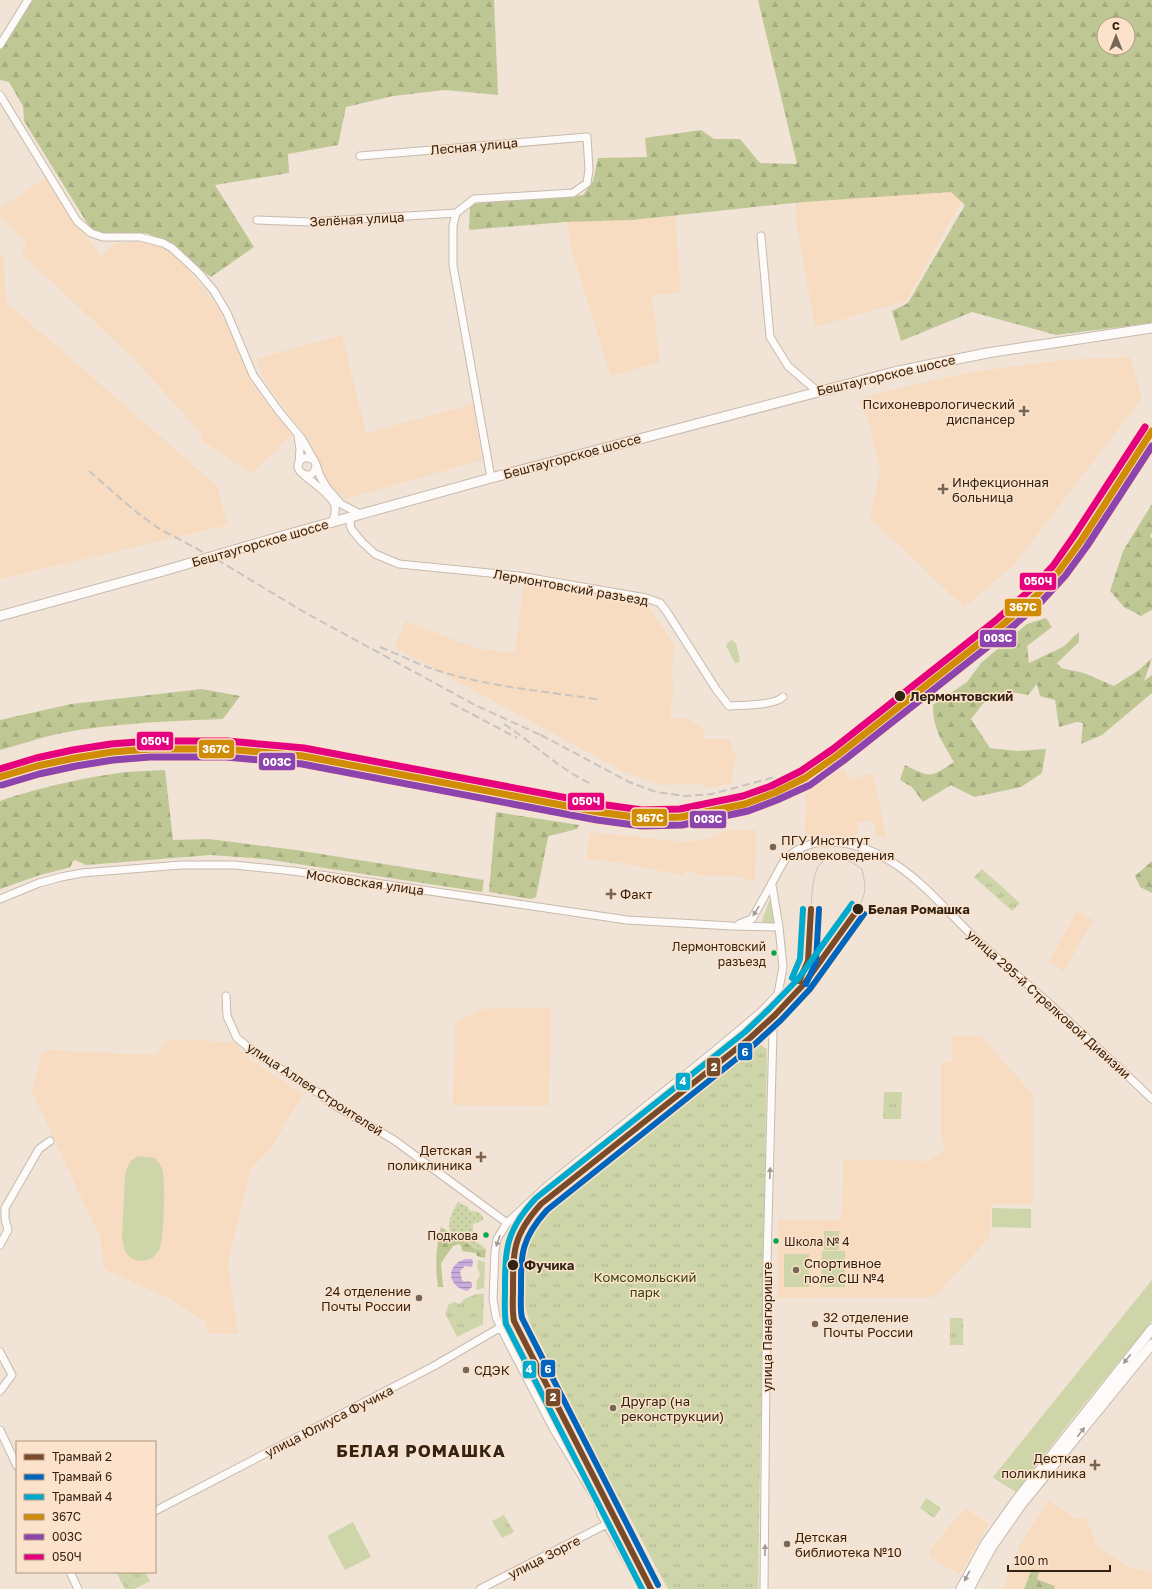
<svg xmlns="http://www.w3.org/2000/svg" width="1152" height="1589" viewBox="0 0 1152 1589" font-family="'Golos Text',sans-serif">
<defs>
<pattern id="forest-firs" width="22" height="20" patternUnits="userSpaceOnUse"><rect width="22" height="20" fill="#bfc895"/><path d="M5 1l3.5 6h-7zM16 11l3.5 6h-7z" fill="#a5ac80"/></pattern>
<pattern id="park-tufts" width="24" height="20" patternUnits="userSpaceOnUse"><rect width="24" height="20" fill="#ced6a9"/><path d="M3 7l-1-3M5 7V3M7 7l1-3M15 17l-1-3M17 17v-4M19 17l1-3" fill="none" stroke="#b1b791"/></pattern>
<pattern id="garden-dots" width="8" height="8" patternUnits="userSpaceOnUse"><rect width="8" height="8" fill="#ced6a9"/><path d="M2 2h.1M6 6h.1" fill="none" stroke="#b1b791" stroke-width="1.8" stroke-linecap="round"/></pattern>
<pattern id="water-rules" width="6" height="5" patternUnits="userSpaceOnUse"><rect width="6" height="5" fill="#c9acdd"/><path d="M0 2.5h6" fill="none" stroke="#a48cb2"/></pattern>
</defs>
<rect width="100%" height="100%" fill="#f1e3d5"/>
<!-- built -->
<path fill="#f8dcc2" d="M47,177L69,214L101,256L116,243L144,242L160,246L180,260L219,308L253,386L292,434L276,451L251,474L201,440L203,435L133,358L22,254L26,243L0,216V208Z
M962,188L963,198L906,301L815,327L796,221V197Z
M675,211L681,293L652,295L660,362L611,376L572,253L566,219Z
M0,253L4,256L6,302L217,486L228,525L0,579Z
M342,335L366,433L473,404L482,460L345,499L329,485L322,473L310,442L267,385L256,359Z
M1130,357L1142,398L1013,566L964,607L870,518L880,471L868,418L858,400L874,394L967,373L1062,360Z
M524,581L646,604L675,646L671,677L674,688L670,714L672,718L687,719L703,728L704,739H729L736,755L731,784L704,788L703,784L665,785L628,774L394,647L406,621L475,648L515,653Z
M843,769L851,780L873,773L886,837L877,838L873,821L858,822V833L853,839L837,835H805L806,792Z
M729,830H756L755,881L734,876L699,875L685,870V876L621,863L586,859L590,832L687,842L707,839Z
M1077,911L1093,920L1064,971L1049,962Z
M551,1008L549,1106L453,1105L455,1022L481,1009Z
M952,1035L981,1036L1033,1095V1204L991,1205L990,1237L934,1297L777,1298L778,1220L842,1219L843,1160L927,1161L944,1151L941,1130V1062H952Z
M169,1039L234,1042L251,1060L303,1094L271,1148L251,1169L228,1263L238,1334L208,1333L205,1321L195,1315L170,1299L104,1269L100,1237L32,1092L41,1054L50,1050L156,1055Z
M1048,1500L1073,1517L1086,1519L1099,1549L1115,1557L1125,1566L1152,1572V1589H1003L1020,1545Z
M965,1508L989,1524L960,1574L932,1559L929,1554L930,1550Z"/>
<!-- grass -->
<path fill="#ced6a9" d="M732,640L736,643L740,660L738,663H735L726,646L728,642Z
M769,901H771L773,903L774,923L764,924L762,921Z
M138,1156L155,1158C157,1161 161,1165 162,1168C166,1179 164,1237 160,1248C155,1260 141,1265 130,1257C124,1252 123,1244 122,1237L125,1176C127,1166 129,1161 138,1156Z
M992,1208L1031,1209V1228L992,1227Z
M824,1231H839V1250H824Z
M822,1251H845V1287H821Z
M784,1254H809V1287H784Z
M477,1260L485,1262L484,1288L476,1290L477,1286L476,1282L480,1275L477,1266L478,1264Z
M1152,1280V1321L1072,1419L1016,1492L995,1479L993,1477Z
M353,1522L371,1557L345,1570L327,1536Z"/>
<!-- forest -->
<path fill="url(#forest-firs)" fill-rule="evenodd" d="M30,0H494L498,95L445,90L393,96L346,107L338,145L288,154L289,173L215,185L254,247L211,277L148,233L97,239L24,121L23,106L9,82L0,80V47Z
M758,0H1152V323L1056,335L972,312L901,341L892,311L908,303L965,205L951,192L803,202L632,220L565,222L469,230L470,204L583,195L593,181L598,158L647,157L645,138L701,130L714,139H740L760,163L797,164ZM1104,24H1128V48H1104Z
M1152,504V533L1150,536L1152,538V610L1141,616L1124,607L1110,591L1123,551Z
M1046,618L1052,627L1027,646L1029,663L1063,647L1079,632V642L1057,663L1061,668L1084,673L1114,686L1139,670L1152,658L1144,681L1152,675V693L1102,735L1081,744L1083,723L1077,722L1059,727L1055,700L1040,696L1037,684L1028,695L1006,691L986,700L971,719L990,748L1017,751L1046,749L1042,773L1021,787L974,797L951,785L923,802L912,787L900,780L905,765C931,778 930,778 954,762C942,741 933,730 933,705L967,682L981,663L1027,624Z
M202,689L240,696L223,719C169,721 115,723 62,733C41,737 20,745 0,750V720L71,704Z
M165,770L173,840L209,839L296,850L484,880L482,892L265,859L211,855L86,865L75,860L73,861L71,866L68,868L40,875L0,889V801C37,788 86,777 126,772C139,771 152,771 165,770Z
M496,812L579,825L577,829L549,836L548,837L536,897L531,899L489,892Z
M1152,861V893L1140,887L1135,876Z
M441,1227L476,1249L486,1250L485,1258L477,1256L476,1253L462,1251L461,1246L459,1244L453,1246L441,1263L443,1287H438C435,1268 436,1245 441,1227Z
M1032,1569L1039,1572L1037,1579L1055,1586L1054,1589H1024Z"/>
<!-- park -->
<path fill="url(#park-tufts)" d="M982,869L1020,903L1012,911L974,877Z
M758,1043L767,1049L758,1589H668L608,1477L530,1323L524,1303L523,1246L535,1223L543,1213Z
M884,1092H902L901,1119H883Z
M477,1294H484L483,1324L457,1337L445,1313L447,1310L448,1305L454,1302L460,1304L464,1299Z
M950,1318H963V1345H950Z
M926,1498L941,1508L934,1518L920,1508Z
M504,1515L514,1532L502,1538L492,1521Z
M116,1572H145L150,1581L134,1589H125Z"/>
<!-- garden -->
<path fill="url(#garden-dots)" d="M458,1202L468,1207L470,1211C477,1210 482,1214 484,1220L473,1224V1236L476,1242L482,1245L486,1250L476,1249L450,1231C447,1220 453,1211 458,1202Z"/>
<!-- water -->
<path fill="url(#water-rules)" d="M466,1259H472L473,1262L472,1267L465,1266L460,1271L462,1280L464,1282L468,1281L472,1283V1287L467,1291C447,1287 445,1264 466,1259Z"/>
<g fill="none" stroke-linecap="round" stroke-linejoin="round">
<defs>
<path id="minor" d="M0,45L28,0
M0,95L77,221L91,233L103,237H140L163,243L172,248L198,272L214,291L227,313L253,375L278,410L302,439L316,464L320,476L327,488L341,504L360,514
M360,156L587,137L589,170L587,183L573,193L474,199L456,213L453,226V265L491,478
M257,220L310,222L456,213
M761,236L770,337L788,366L817,391
M298,437L300,449L299,463
M314,460C310,458 306,456 302,459C288,470 315,486 316,464
M304,475C312,482 333,496 335,506C336,512 334,517 333,522
M351,517L350,525L352,530L362,542L375,554L399,564L519,576L646,598L660,603L667,612L716,689L729,706C743,705 773,706 783,697
M0,899L39,883L61,877L82,873L181,865H234L293,871L627,920L732,926L779,927
M739,924L752,919L784,861C812,831 855,841 887,859C922,879 948,913 977,940C1002,963 1029,985 1054,1008C1087,1038 1120,1068 1152,1099
M226,996L227,1016L237,1038L254,1052L314,1090L336,1106L394,1140L507,1223
M0,1245L8,1230L5,1219V1208L39,1149L50,1141
M0,1352L12,1375L0,1391
M0,1430L17,1466
M155,1511L434,1366L501,1327
M70,1572L78,1589
M480,1589L607,1524
M643,1589L601,1514L597,1501L554,1430L507,1340L496,1317L493,1299L495,1251L497,1239L507,1223L547,1186L712,1053L762,1011L778,994L783,967L779,927L772,885
M764,1589L767,1261L773,1030L777,1009L778,994"/>
<path id="major" d="M286,535L491,478L894,372L987,353L1152,328
M0,616L163,571
M961,1589L986,1543L1018,1498L1152,1329
M969,1589L991,1548L1021,1505L1152,1344"/>
</defs>
<!-- minor casing -->
<use href="#minor" stroke="#c8baad" stroke-width="9"/>
<!-- major casing -->
<use href="#major" stroke="#c8baad" stroke-width="11"/>
<!-- minor -->
<use href="#minor" stroke="#fdfbf9" stroke-width="7"/>
<!-- major -->
<use href="#major" stroke="#fdfbf9" stroke-width="9"/>
<!-- tram -->
<path stroke="#c8c4c0" stroke-width="1" d="M811,909C812,897 812,881 817,869C827,849 849,859 862,869C866,889 867,890 858,909"/>
<!-- rail -->
<path stroke="#c8c4c0" stroke-width="2" stroke-dasharray="8 4" stroke-linecap="butt" d="M89,471L135,511L158,528L216,559L304,612L475,705L545,737
M380,647C398,654 415,663 433,669C486,687 546,691 601,700
M451,703L517,738
M504,724C533,743 557,767 589,783
M541,735L629,782L656,792L685,796L712,794L775,777"/>
<defs>
<path id="major-bridge" d="M163,571L286,535"/>
</defs>
<!-- major-bridge casing -->
<use href="#major-bridge" stroke="#c8baad" stroke-width="11" stroke-linecap="butt"/>
<!-- major-bridge -->
<use href="#major-bridge" stroke="#fdfbf9" stroke-width="9"/>
<defs>
<path id="rail-1" d="M0,777L37,766L75,758L112,752L150,749H226L303,756L598,812L642,818L681,817L745,804L774,793L805,778L838,755L1000,627L1036,596L1059,571L1081,541L1152,431"/>
<path id="rail-2" d="M2,785L39,774L76,766L113,760L150,757H226L302,764L597,820L642,826L682,825L748,811L777,800L810,785L843,761L1005,633L1042,601L1065,576L1087,546L1152,446"/>
<path id="rail-3" d="M0,769L36,758L73,750L111,744L150,741H227L304,748L599,804L642,810L680,809L743,796L771,786L801,771L833,749L995,621L1030,590L1053,566L1074,536L1145,427"/>
</defs>
<!-- rail-1 casing -->
<use href="#rail-1" stroke="#fce2ca" stroke-width="10"/>
<!-- rail-2 casing -->
<use href="#rail-2" stroke="#fce2ca" stroke-width="10"/>
<!-- rail-3 casing -->
<use href="#rail-3" stroke="#fce2ca" stroke-width="10"/>
<!-- rail-1 -->
<use href="#rail-1" stroke="#d08c04" stroke-width="7"/>
<!-- rail-2 -->
<use href="#rail-2" stroke="#8e44ad" stroke-width="7"/>
<!-- rail-3 -->
<use href="#rail-3" stroke="#e5007d" stroke-width="7"/>
<defs>
<path id="tram-1" d="M799,981L808,961L811,909
M651,1589L514,1321C512,1311 513,1300 513,1290C513,1250 513,1235 541,1204L750,1038L775,1015L804,984L858,909"/>
<path id="tram-2" d="M806,984L816,962L819,909
M658,1585L522,1318C520,1309 521,1300 521,1290C521,1253 521,1239 547,1210L755,1044L781,1020L810,989L864,914"/>
<path id="tram-3" d="M792,978L800,959L803,909
M642,1589L506,1324C504,1312 505,1301 505,1290C505,1248 506,1230 536,1198L745,1032L769,1009L798,979L852,904"/>
</defs>
<!-- tram-1 casing -->
<use href="#tram-1" stroke="#fce2ca" stroke-width="9"/>
<!-- tram-2 casing -->
<use href="#tram-2" stroke="#fce2ca" stroke-width="9"/>
<!-- tram-3 casing -->
<use href="#tram-3" stroke="#fce2ca" stroke-width="9"/>
<!-- tram-1 -->
<use href="#tram-1" stroke="#7a4b2a" stroke-width="6"/>
<!-- tram-2 -->
<use href="#tram-2" stroke="#0065bd" stroke-width="6"/>
<!-- tram-3 -->
<use href="#tram-3" stroke="#00a9ce" stroke-width="6"/>
</g>
<!-- one-way arrows -->
<defs><path id="oneway-solid" d="M-6-.8H1V-3.2L6.5 0L1 3.2V.8H-6Z"/></defs>
<g fill="#a29a92">
<use href="#oneway-solid" transform="translate(756 911) rotate(121)"/>
<use href="#oneway-solid" transform="translate(770 1173) rotate(-88)"/>
<use href="#oneway-solid" transform="translate(498 1241) rotate(109)"/>
<use href="#oneway-solid" transform="translate(1127 1359) rotate(129)"/>
<use href="#oneway-solid" transform="translate(1081 1432) rotate(-51)"/>
<use href="#oneway-solid" transform="translate(765 1550) rotate(-89)"/>
<use href="#oneway-solid" transform="translate(967 1576) rotate(118)"/>
</g>
<!-- markers -->
<g fill="#766658" stroke="#fce2ca" stroke-width="1.5">
<path d="M1022 405h4v4h4v4h-4v4h-4v-4h-4v-4h4z"/>
<path d="M941 483h4v4h4v4h-4v4h-4v-4h-4v-4h4z"/>
<circle cx="773" cy="847" r="4"/>
<path d="M609 888h4v4h4v4h-4v4h-4v-4h-4v-4h4z"/>
<path d="M479 1151h4v4h4v4h-4v4h-4v-4h-4v-4h4z"/>
<circle cx="796" cy="1270" r="4"/>
<circle cx="419" cy="1298" r="4"/>
<circle cx="815" cy="1324" r="4"/>
<circle cx="466" cy="1370" r="4"/>
<circle cx="613" cy="1408" r="4"/>
<path d="M1093 1459h4v4h4v4h-4v4h-4v-4h-4v-4h4z"/>
<circle cx="787" cy="1544" r="4"/>
</g>
<g fill="#332314" stroke="#fce2ca" stroke-width="1.5">
<circle cx="900" cy="696" r="6"/>
<circle cx="858" cy="909" r="6"/>
<circle cx="513" cy="1265" r="6"/>
</g>
<g fill="#00a651" stroke="#fce2ca" stroke-width="1.5">
<circle cx="774" cy="953" r="3.5"/>
<circle cx="486" cy="1235" r="3.5"/>
<circle cx="776" cy="1241" r="3.5"/>
</g>
<g text-anchor="middle" stroke-width="3" stroke-linejoin="round" paint-order="stroke">
<!-- bus labels -->
<g font-size="12" fill="#332314" stroke="#fce2ca" text-anchor="end">
<text x="766" y="951">Лермонтовский<tspan x="766" dy="15">разъезд</tspan></text>
<text x="478" y="1240">Подкова</text>
<text x="784" y="1246" text-anchor="start">Школа № 4</text>
</g>
<!-- street labels -->
<g font-size="13" fill="#332314" stroke="#fce2ca">
<text transform="translate(474 146) rotate(-5)" y="5">Лесная улица</text>
<text transform="translate(357 219) rotate(-3)" y="5">Зелёная улица</text>
<text transform="translate(886 375) rotate(-13)" y="5">Бештаугорское шоссе</text>
<text transform="translate(572 456) rotate(-15)" y="5">Бештаугорское шоссе</text>
<text transform="translate(260 543) rotate(-16)" y="5">Бештаугорское шоссе</text>
<text transform="translate(571 587) rotate(10)" y="5">Лермонтовский разъезд</text>
<text transform="translate(365 882) rotate(8)" y="5">Московская улица</text>
<text transform="translate(1049 1004) rotate(42)" y="5">улица 295-й Стрелковой Дивизии</text>
<text transform="translate(315 1089) rotate(33)" y="5">улица Аллея Строителей</text>
<text transform="translate(767 1327) rotate(-90)" y="5">улица Панагюриште</text>
<text transform="translate(329 1421) rotate(-27)" y="5">улица Юлиуса Фучика</text>
<text transform="translate(544 1557) rotate(-27)" y="5">улица Зорге</text>
</g>
<!-- poi labels -->
<g font-size="13" fill="#332314" stroke="#fce2ca" text-anchor="start">
<text x="1015" y="409" text-anchor="end">Психоневрологический<tspan x="1015" dy="15">диспансер</tspan></text>
<text x="952" y="487">Инфекционная<tspan x="952" dy="15">больница</tspan></text>
<text x="781" y="845">ПГУ Институт<tspan x="781" dy="15">человековедения</tspan></text>
<text x="620" y="899">Факт</text>
<text x="472" y="1155" text-anchor="end">Детская<tspan x="472" dy="15">поликлиника</tspan></text>
<text x="804" y="1268">Спортивное<tspan x="804" dy="15">поле СШ №4</tspan></text>
<text x="411" y="1296" text-anchor="end">24 отделение<tspan x="411" dy="15">Почты России</tspan></text>
<text x="823" y="1322">32 отделение<tspan x="823" dy="15">Почты России</tspan></text>
<text x="474" y="1375">СДЭК</text>
<text x="621" y="1406">Другар (на<tspan x="621" dy="15">реконструкции)</tspan></text>
<text x="1086" y="1463" text-anchor="end">Десткая<tspan x="1086" dy="15">поликлиника</tspan></text>
<text x="795" y="1542">Детская<tspan x="795" dy="15">библиотека №10</tspan></text>
</g>
<!-- stop labels -->
<g font-size="13" font-weight="bold" fill="#332314" stroke="#fce2ca" text-anchor="start">
<text x="910" y="701">Лермонтовский</text>
<text x="868" y="914">Белая Ромашка</text>
<text x="524" y="1270">Фучика</text>
</g>
<!-- park labels -->
<g font-size="13" fill="#334406" stroke="#fce2ca">
<text x="645" y="1282">Комсомольский<tspan x="645" dy="15">парк</tspan></text>
</g>
<!-- district labels -->
<g font-size="17" font-weight="bold" letter-spacing="1" fill="#332314" stroke="#fce2ca">
<text x="421" y="1457">БЕЛАЯ РОМАШКА</text>
</g>
</g>
<g stroke="#fce2ca" stroke-width="1.5">
<rect x="1019" y="572" width="38" height="19" rx="4" fill="#e5007d"/>
<rect x="1004" y="598" width="38" height="19" rx="4" fill="#d08c04"/>
<rect x="979" y="629" width="38" height="19" rx="4" fill="#8e44ad"/>
<rect x="136" y="731" width="38" height="20" rx="4" fill="#e5007d"/>
<rect x="198" y="739" width="37" height="20" rx="4" fill="#d08c04"/>
<rect x="258" y="752" width="38" height="19" rx="4" fill="#8e44ad"/>
<rect x="567" y="792" width="38" height="19" rx="4" fill="#e5007d"/>
<rect x="631" y="808" width="37" height="19" rx="4" fill="#d08c04"/>
<rect x="689" y="810" width="38" height="19" rx="4" fill="#8e44ad"/>
<rect x="737" y="1042" width="16" height="19" rx="4" fill="#0065bd"/>
<rect x="706" y="1057" width="15" height="20" rx="4" fill="#7a4b2a"/>
<rect x="675" y="1072" width="16" height="19" rx="4" fill="#00a9ce"/>
<rect x="540" y="1359" width="16" height="19" rx="4" fill="#0065bd"/>
<rect x="522" y="1360" width="15" height="19" rx="4" fill="#00a9ce"/>
<rect x="545" y="1388" width="16" height="19" rx="4" fill="#7a4b2a"/>
</g>
<g font-size="11" text-anchor="middle" font-weight="bold" fill="#fff">
<text x="1038" y="585">050Ч</text>
<text x="1023" y="611">367С</text>
<text x="998" y="642">003С</text>
<text x="155" y="745">050Ч</text>
<text x="216" y="753">367С</text>
<text x="277" y="766">003С</text>
<text x="586" y="805">050Ч</text>
<text x="650" y="822">367С</text>
<text x="708" y="823">003С</text>
<text x="745" y="1056">6</text>
<text x="714" y="1071">2</text>
<text x="683" y="1085">4</text>
<text x="548" y="1373">6</text>
<text x="529" y="1373">4</text>
<text x="553" y="1401">2</text>
</g>
<!-- legend -->
<rect x="16" y="1441" width="140" height="132" fill="#fce2ca" stroke="#ac9681"/>
<rect x="24" y="1454" width="20" height="6" fill="#7a4b2a" stroke="#ac9681"/>
<text x="52" y="1461" font-size="12" fill="#332314">Трамвай 2</text>
<rect x="24" y="1474" width="20" height="6" fill="#0065bd" stroke="#ac9681"/>
<text x="52" y="1481" font-size="12" fill="#332314">Трамвай 6</text>
<rect x="24" y="1494" width="20" height="6" fill="#00a9ce" stroke="#ac9681"/>
<text x="52" y="1501" font-size="12" fill="#332314">Трамвай 4</text>
<rect x="24" y="1514" width="20" height="6" fill="#d08c04" stroke="#ac9681"/>
<text x="52" y="1521" font-size="12" fill="#332314">367С</text>
<rect x="24" y="1534" width="20" height="6" fill="#8e44ad" stroke="#ac9681"/>
<text x="52" y="1541" font-size="12" fill="#332314">003С</text>
<rect x="24" y="1554" width="20" height="6" fill="#e5007d" stroke="#ac9681"/>
<text x="52" y="1561" font-size="12" fill="#332314">050Ч</text>
<!-- north arrow -->
<g transform="translate(1116 36)"><circle r="19" fill="#fce2ca" stroke="#ac9681"/>
<path d="M0-3L7 15L0 10L-7 15Z" fill="#766658"/>
<text y="-6" font-size="11" font-weight="bold" text-anchor="middle" fill="#332314">С</text>
</g>
<!-- scale -->
<path d="M1008 1565v6h102v-6" fill="none" stroke="#332314" stroke-width="2"/>
<text x="1014" y="1565" font-size="12" fill="#332314" stroke="#fce2ca" stroke-width="3" paint-order="stroke">100 m</text>
</svg>
